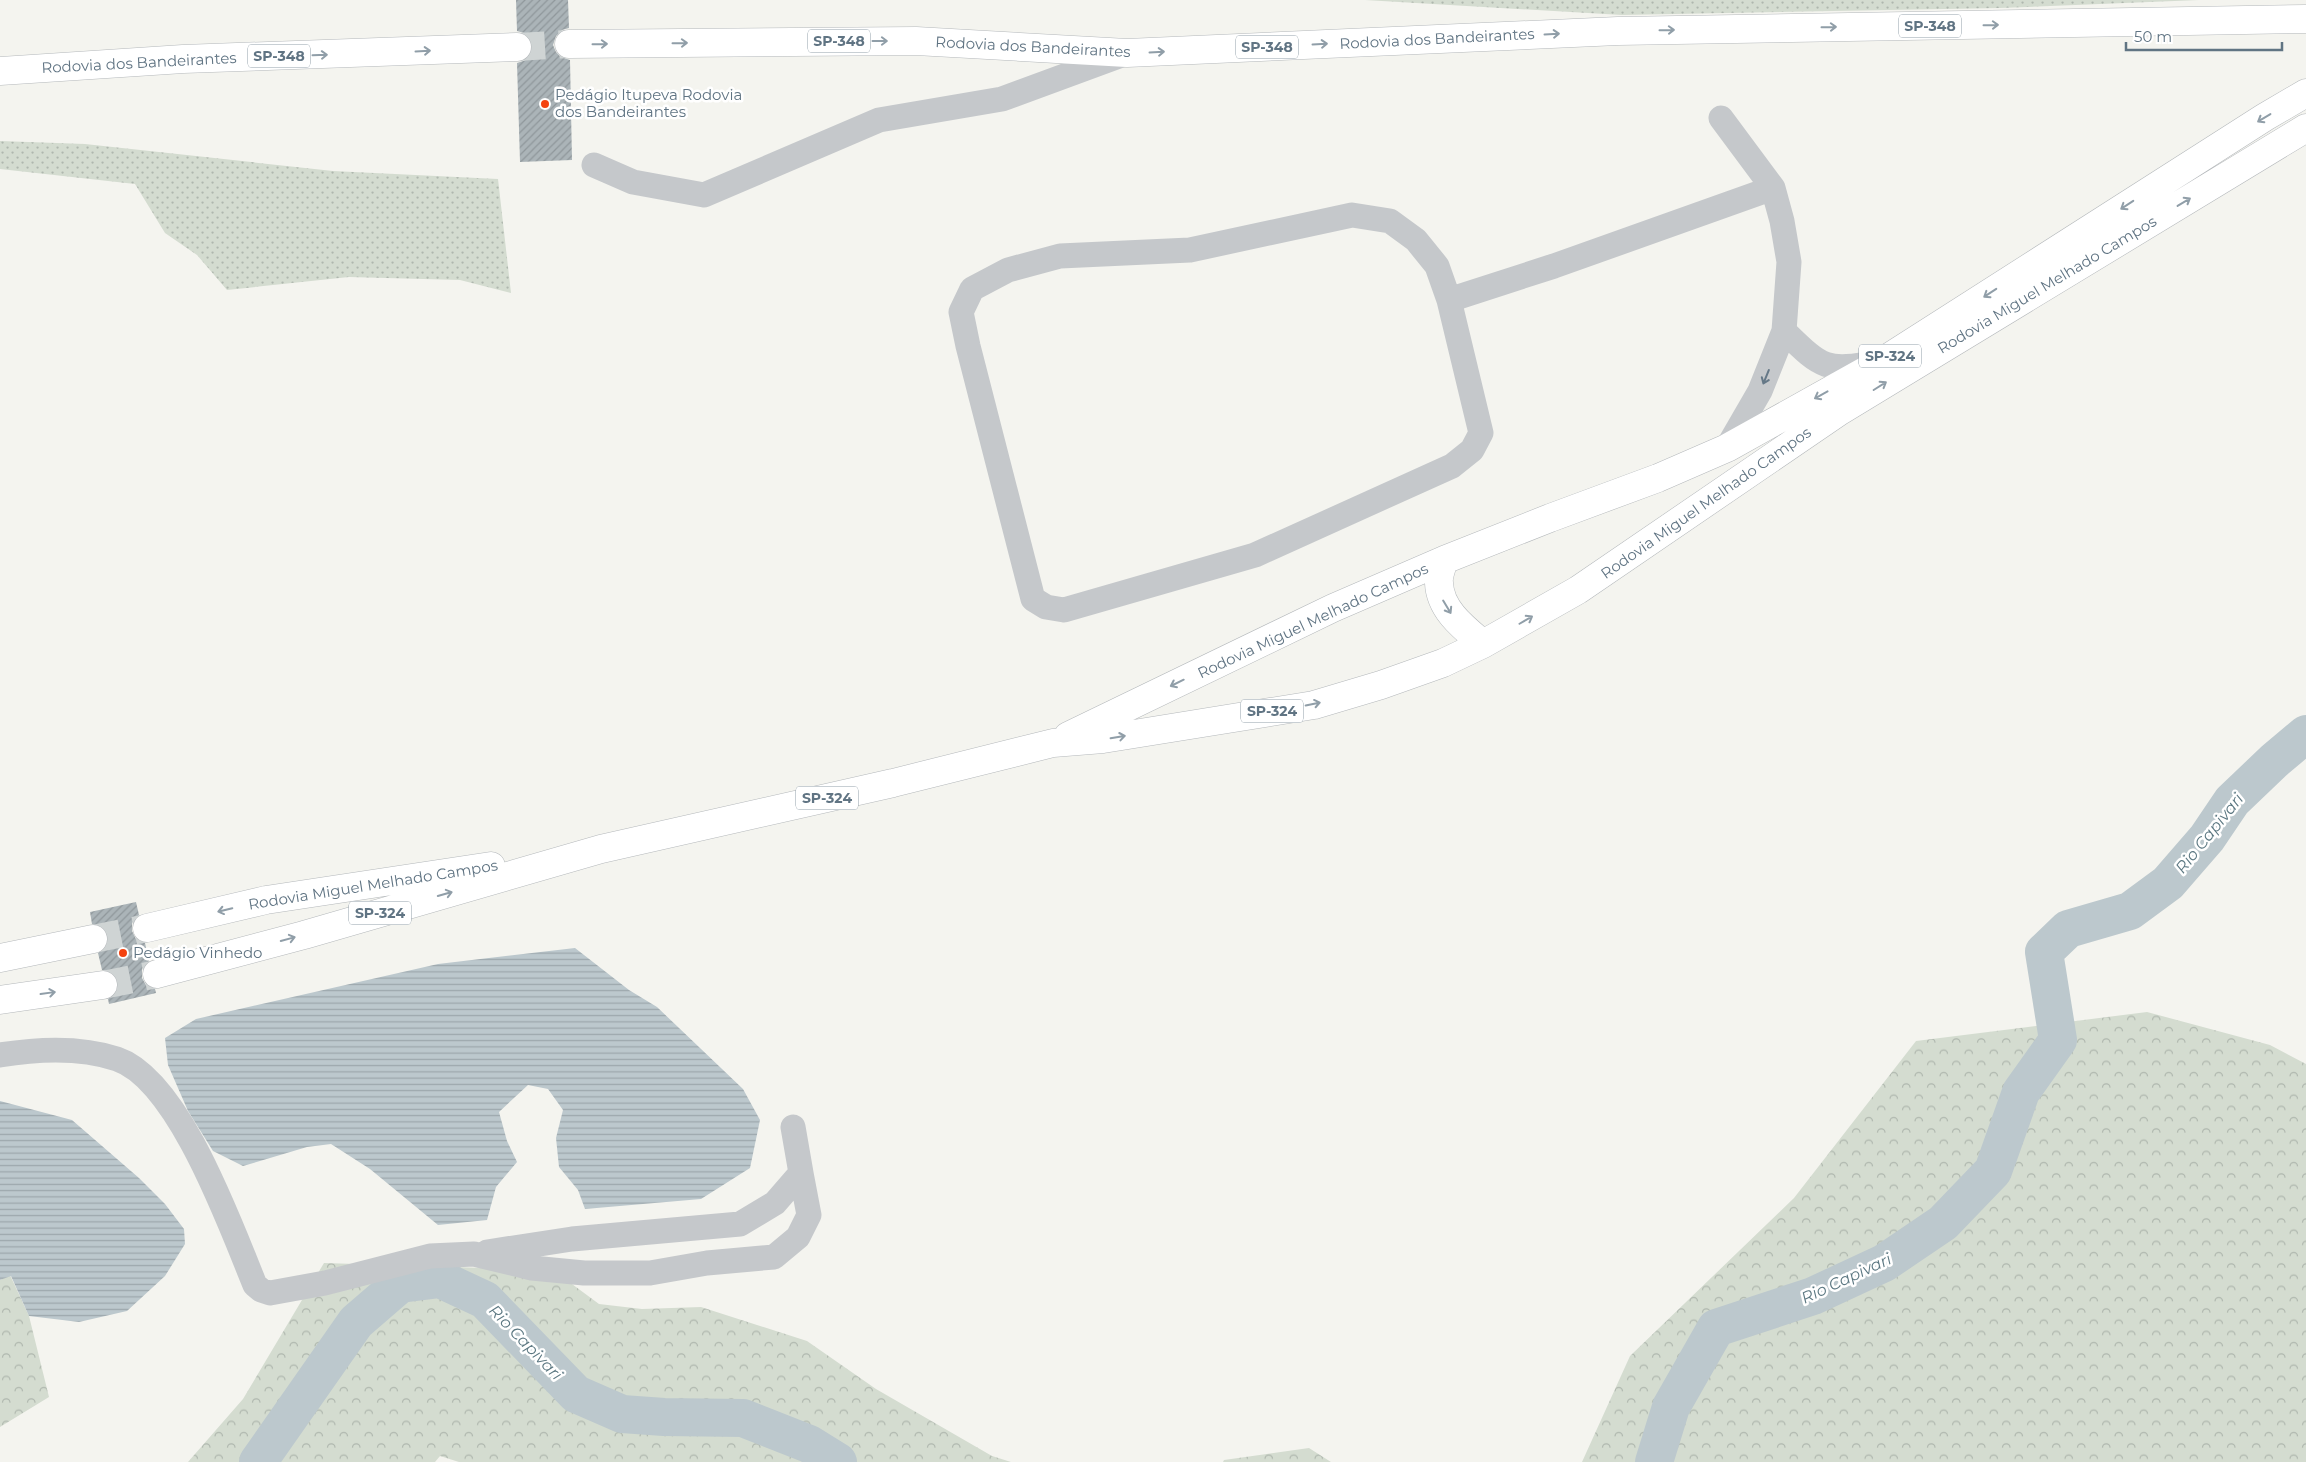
<svg xmlns="http://www.w3.org/2000/svg" width="2306" height="1462" viewBox="0 0 2306 1462" font-family="Montserrat,sans-serif">
<defs>
<pattern id="grass-dots" width="8" height="8" patternUnits="userSpaceOnUse" patternTransform="scale(1.25)"><rect width="8" height="8" fill="#d4dcd0"/><path d="M2 2h.1M6 6h.1" fill="none" stroke="#afb7ae" stroke-width="1.8" stroke-linecap="round"/></pattern>
<pattern id="forest-crowns" width="20" height="18" patternUnits="userSpaceOnUse" patternTransform="scale(1.25)"><rect width="20" height="18" fill="#d4dcd0"/><path d="M2 6a3 3 0 1 1 6 0M12 15a3 3 0 1 1 6 0" fill="none" stroke="#afb7ae"/></pattern>
<pattern id="water-rules" width="6" height="5" patternUnits="userSpaceOnUse" patternTransform="scale(1.25)"><rect width="6" height="5" fill="#bcc8cd"/><path d="M0 2.5h6" fill="none" stroke="#9ca7ac"/></pattern>
<pattern id="building-hatch" width="6" height="6" patternUnits="userSpaceOnUse" patternTransform="scale(1.25)"><rect width="6" height="6" fill="#abb4b8"/><path d="M-1 1l2-2M0 6l6-6M5 7l2-2" fill="none" stroke="#8f979b"/></pattern>
</defs>
<rect width="100%" height="100%" fill="#f4f4ef"/>
<!-- grass -->
<path fill="url(#grass-dots)" d="M1365,0H2199L2000,8L1622,15Z
M0,141L85,144L333,171L498,179L511,293L460,280L349,277L227,290L197,255L165,233L135,184L0,169Z"/>
<!-- forest -->
<path fill="url(#forest-crowns)" d="M2147,1012L2270,1045L2306,1064V1462H1582L1630,1356L1794,1198L1916,1041Z
M324,1263L553,1270L599,1304L642,1309L701,1307L807,1341L876,1389L992,1456L1011,1462H459L440,1456L435,1462H188L243,1399Z
M10,1275L29,1316L49,1397L0,1427V1280Z
M1309,1448L1331,1462H1223L1224,1460Z"/>
<!-- water -->
<path fill="url(#water-rules)" d="M575,948L629,990L657,1007L743,1089L760,1120L750,1168L701,1199L585,1209L578,1190L559,1167L556,1138L563,1110L548,1089L528,1085L499,1112L507,1141L517,1162L496,1187L487,1220L438,1225L370,1169L331,1144L307,1147L243,1166L213,1151L188,1111L168,1065L165,1038L196,1019L438,964Z
M0,1101L72,1120L139,1178L165,1204L184,1229L185,1244L165,1276L127,1311L79,1322L29,1316L11,1276L0,1280Z"/>
<g fill="none" stroke-linecap="round" stroke-linejoin="round">
<!-- river -->
<path stroke="#bcc8cd" stroke-width="38" d="M258,1462L356,1322L400,1284L440,1279L485,1300L576,1394L622,1414L664,1417L743,1418L809,1444L838,1462
M1654,1462L1671,1407L1716,1328L1813,1296L1884,1263L1943,1223L1993,1171L2021,1092L2058,1040L2044,952L2068,929L2130,911L2168,883L2207,838L2232,801L2275,760L2306,734"/>
</g>
<!-- building -->
<path fill="url(#building-hatch)" d="M516,0H568L569,28L562,30L556,36L553,45L556,52L561,57L570,60L572,160L520,162L517,63L526,60L531,55L533,47L530,38L524,33L517,31Z
M136,902L139,915L132,923V931L136,939L145,943L149,961L142,969V978L146,985L155,989L156,993L109,1004L108,999L117,991L118,982L115,975L109,971L102,970L98,953L108,944V935L104,928L92,924L90,912Z"/>
<g fill="none" stroke-linecap="round" stroke-linejoin="round">
<!-- highway-tunnel -->
<path stroke="#cfd4d4" stroke-width="28" stroke-dasharray="28 14" stroke-linecap="butt" d="M517,47L569,44
M93,939L147,928
M103,985L157,974"/>
<defs>
<path id="highway" d="M569,44L916,41L1127,53L1618,31L2306,19
M0,71L183,59L517,47
M1444,560C1442,567 1438,576 1439,583C1440,610 1464,628 1483,644
M1068,736L1333,608L1444,560L1550,518L1658,478L1727,448L1883,361L2265,117L2306,93
M147,928L266,900L491,866
M0,958L93,939
M157,974L304,935L601,849L893,783L1053,743L1103,739L1314,705L1381,685L1443,663L1483,644L1578,590L1840,411L2306,128
M0,1000L103,985"/>
</defs>
<!-- highway casing -->
<use href="#highway" stroke="#b4b8bb" stroke-width="29"/>
<!-- minor -->
<path stroke="#c5c8cb" stroke-width="25" d="M1721,118L1773,188L1782,221L1789,262L1784,331L1760,391L1727,448
M594,165L633,182L704,195L879,120L1002,99L1127,53
M1449,300L1437,266L1416,240L1390,221L1352,215L1190,250L1060,256L1008,270L972,289L961,312L968,346L1033,599L1046,607L1064,610L1255,555L1452,466L1472,450L1481,433L1449,300L1554,266L1773,188
M1784,331C1822,368 1825,372 1878,362
M0,1055C37,1049 81,1047 117,1059C179,1080 231,1227 255,1285L261,1290L270,1293L325,1283L430,1256L474,1254L532,1268L584,1273H650L707,1263L774,1257L798,1237L809,1215L801,1173
M487,1252L572,1239L740,1224L775,1203L801,1173L793,1127"/>
<!-- highway -->
<use href="#highway" stroke="#fff" stroke-width="28"/>
</g>
<!-- one-way arrows -->
<defs><path id="oneway-shaft" d="M-6 0H5M1.5-3L5.5 0L1.5 3" fill="none" stroke-width="1.6" stroke-linecap="round" stroke-linejoin="round" transform="scale(1.25)"/></defs>
<g stroke="#909ea8">
<use href="#oneway-shaft" transform="translate(1991 25) rotate(-1)"/>
<use href="#oneway-shaft" transform="translate(1829 27) rotate(-1)"/>
<use href="#oneway-shaft" transform="translate(1667 30) rotate(-1)"/>
<use href="#oneway-shaft" transform="translate(1552 34) rotate(-3)"/>
<use href="#oneway-shaft" transform="translate(880 41)"/>
<use href="#oneway-shaft" transform="translate(680 43) rotate(-1)"/>
<use href="#oneway-shaft" transform="translate(600 44) rotate(-1)"/>
<use href="#oneway-shaft" transform="translate(1320 44) rotate(-3)"/>
<use href="#oneway-shaft" transform="translate(423 51) rotate(-3)"/>
<use href="#oneway-shaft" transform="translate(1157 52) rotate(-3)"/>
<use href="#oneway-shaft" transform="translate(320 55) rotate(-2)"/>
<use href="#oneway-shaft" transform="translate(2264 118) rotate(149)"/>
<use href="#oneway-shaft" transform="translate(2184 202) rotate(-31)"/>
<use href="#oneway-shaft" transform="translate(2127 205) rotate(147)"/>
<use href="#oneway-shaft" transform="translate(1990 293) rotate(147)"/>
<use href="#oneway-shaft" transform="translate(1880 386) rotate(-32)"/>
<use href="#oneway-shaft" transform="translate(1821 395) rotate(151)"/>
<use href="#oneway-shaft" transform="translate(1447 607) rotate(59)"/>
<use href="#oneway-shaft" transform="translate(1526 620) rotate(-30)"/>
<use href="#oneway-shaft" transform="translate(1177 683) rotate(154)"/>
<use href="#oneway-shaft" transform="translate(1313 704) rotate(-12)"/>
<use href="#oneway-shaft" transform="translate(1118 737) rotate(-9)"/>
<use href="#oneway-shaft" transform="translate(445 894) rotate(-16)"/>
<use href="#oneway-shaft" transform="translate(225 910) rotate(167)"/>
<use href="#oneway-shaft" transform="translate(288 939) rotate(-15)"/>
<use href="#oneway-shaft" transform="translate(48 993) rotate(-8)"/>
</g>
<use stroke="#657887" href="#oneway-shaft" transform="translate(1766 377) rotate(112)"/>
<!-- markers -->
<g fill="#f4420f" stroke="#fff" stroke-width="2">
<circle cx="545" cy="104" r="5"/>
<circle cx="123" cy="953" r="5"/>
</g>
<g text-anchor="middle" stroke-width="5" stroke-linejoin="round" paint-order="stroke">
<!-- shield labels -->
<g fill="#fff" stroke="#909ea8" stroke-width="1">
<rect x="1899" y="14.5" width="62" height="23" rx="4"/>
<rect x="808" y="29.5" width="62" height="23" rx="4"/>
<rect x="1236" y="35.5" width="62" height="23" rx="4"/>
<rect x="248" y="44.5" width="62" height="23" rx="4"/>
<rect x="1859" y="344.5" width="62" height="23" rx="4"/>
<rect x="1241" y="699.5" width="62" height="23" rx="4"/>
<rect x="796" y="786.5" width="62" height="23" rx="4"/>
<rect x="349" y="901.5" width="62" height="23" rx="4"/>
</g>
<g font-size="14" font-weight="bold" fill="#607483">
<text x="1930" y="31">SP-348</text>
<text x="839" y="46">SP-348</text>
<text x="1267" y="52">SP-348</text>
<text x="279" y="61">SP-348</text>
<text x="1890" y="361">SP-324</text>
<text x="1272" y="716">SP-324</text>
<text x="827" y="803">SP-324</text>
<text x="380" y="918">SP-324</text>
</g>
<!-- street labels -->
<g font-size="15" fill="#607483" stroke="#fff">
<text transform="translate(1437 39) rotate(-3)" y="5">Rodovia dos Bandeirantes</text>
<text transform="translate(1033 47) rotate(3)" y="5">Rodovia dos Bandeirantes</text>
<text transform="translate(139 63) rotate(-3)" y="5">Rodovia dos Bandeirantes</text>
<text transform="translate(2047 285) rotate(-31)" y="5">Rodovia Miguel Melhado Campos</text>
<text transform="translate(1706 503) rotate(-35)" y="5">Rodovia Miguel Melhado Campos</text>
<text transform="translate(1313 621) rotate(-25)" y="5">Rodovia Miguel Melhado Campos</text>
<text transform="translate(373 885) rotate(-9)" y="5">Rodovia Miguel Melhado Campos</text>
</g>
<!-- poi labels -->
<g font-size="15" fill="#607483" stroke="#fff" text-anchor="start">
<text x="555" y="100">Pedágio Itupeva Rodovia<tspan x="555" dy="17">dos Bandeirantes</tspan></text>
<text x="133" y="958">Pedágio Vinhedo</text>
</g>
<!-- water labels -->
<g font-size="16" font-style="italic" fill="#5b7781" stroke="#fff">
<text transform="translate(2209 833) rotate(-51)" y="6">Rio Capivari</text>
<text transform="translate(1846 1278) rotate(-25)" y="6">Rio Capivari</text>
<text transform="translate(526 1342) rotate(46)" y="6">Rio Capivari</text>
</g>
</g>
<!-- scale -->
<path d="M2126 42v8h156v-8" fill="none" stroke="#607483" stroke-width="2.5"/>
<text x="2134" y="42" font-size="15" fill="#607483" stroke="#ffffff" stroke-width="4" paint-order="stroke">50 m</text>
</svg>
